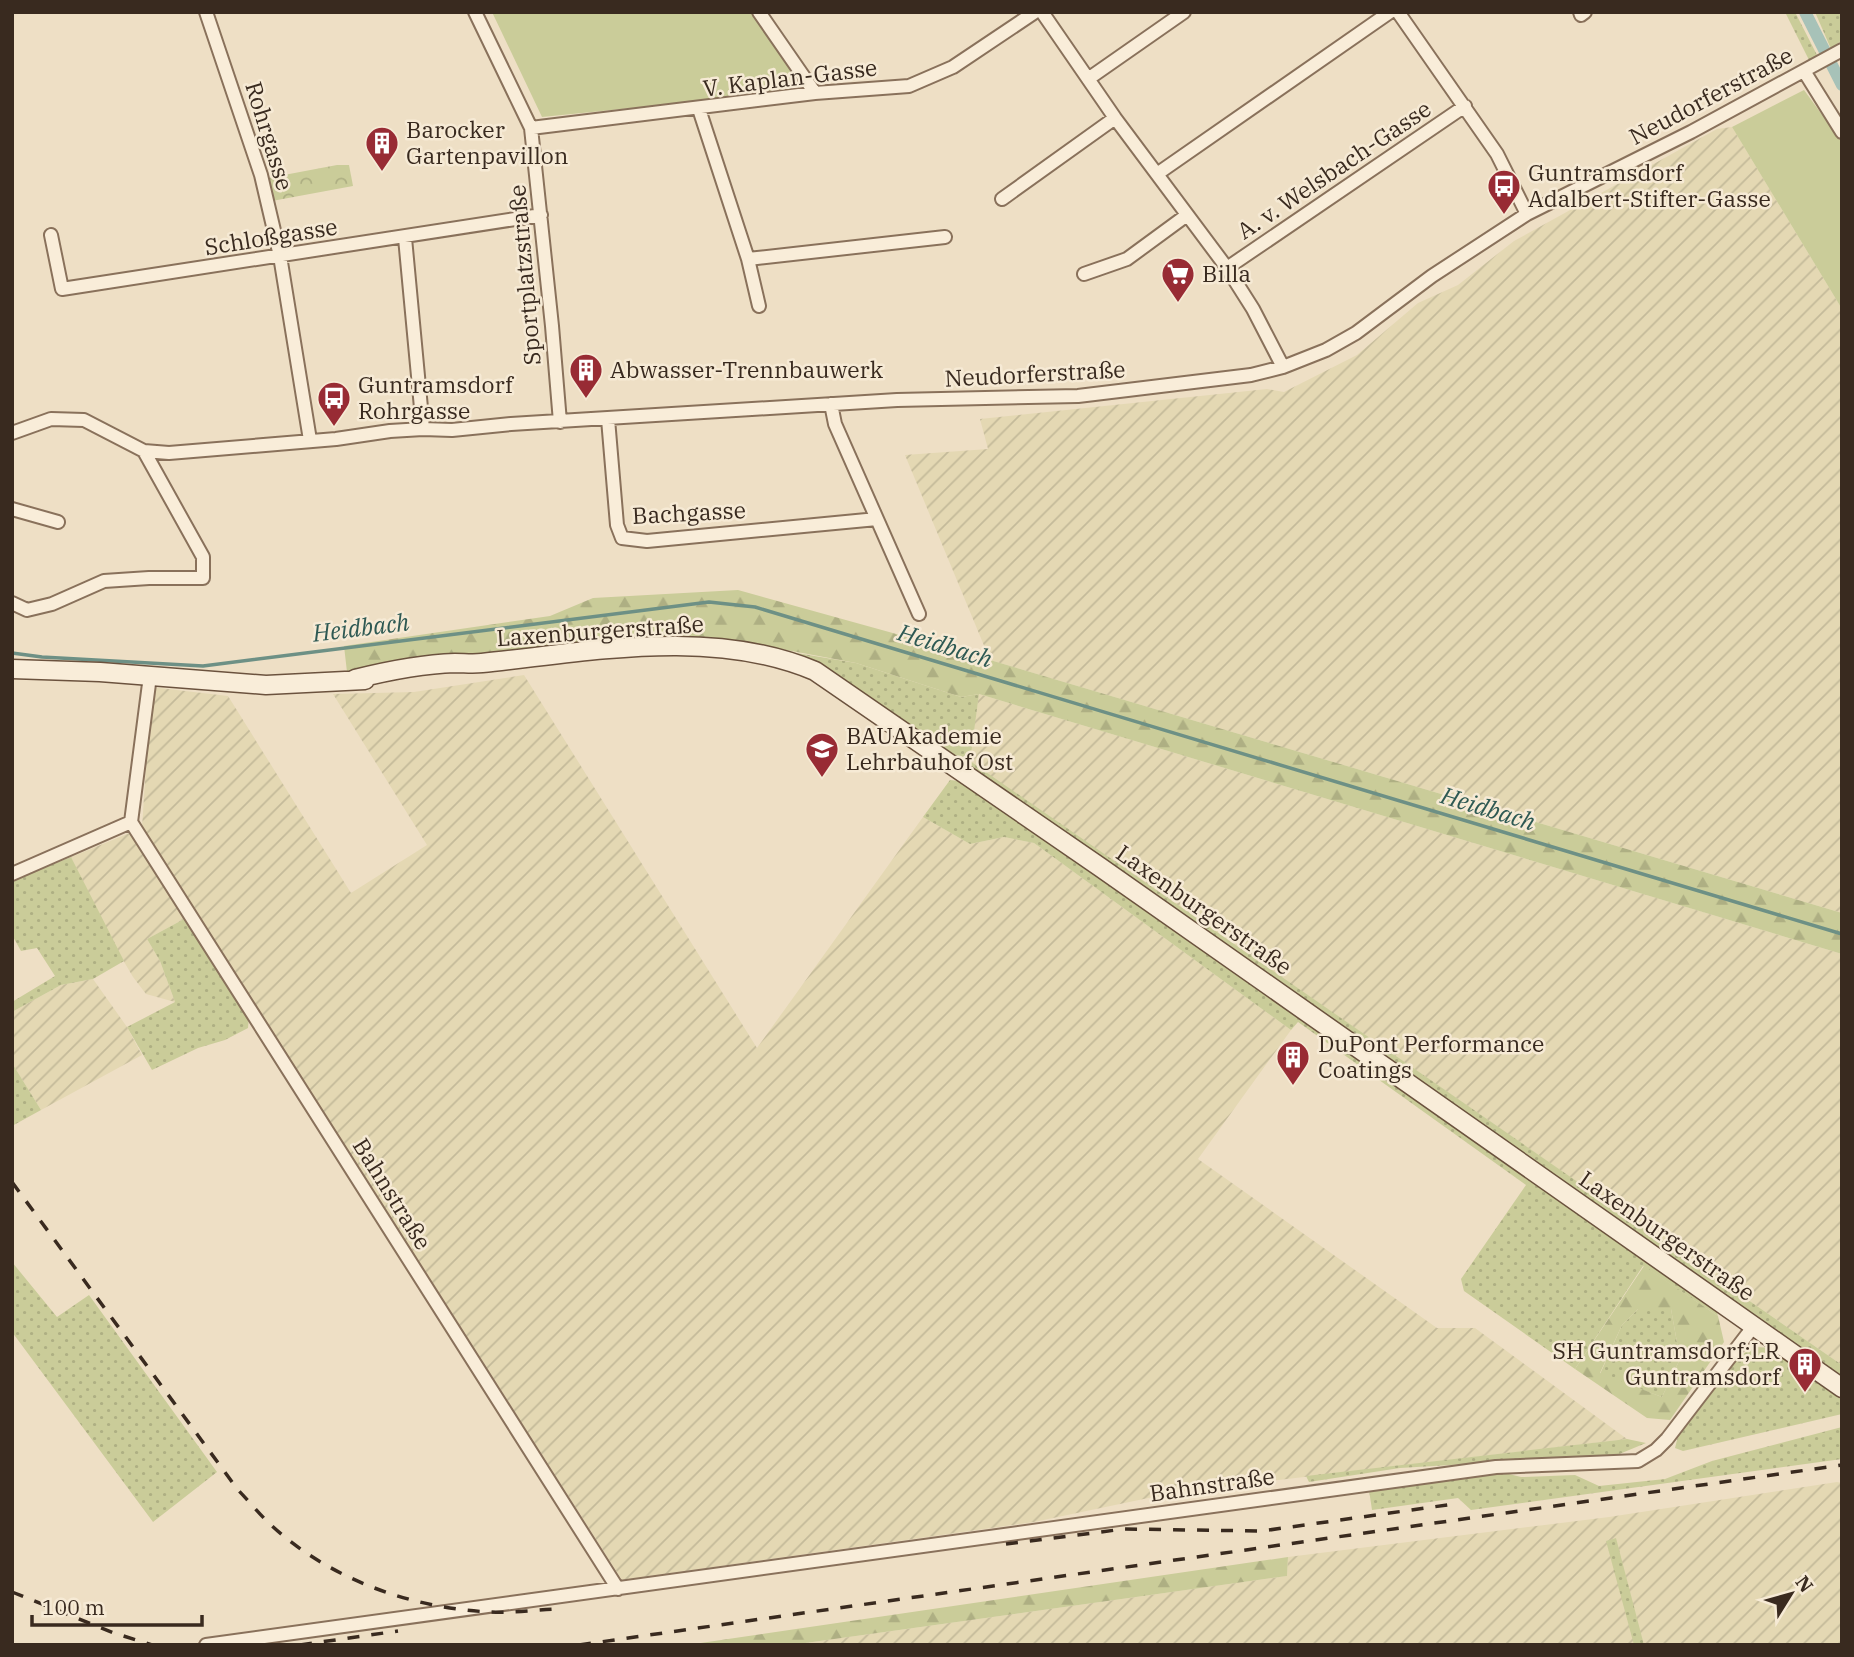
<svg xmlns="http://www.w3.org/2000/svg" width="1854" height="1657" viewBox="0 0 1854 1657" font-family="'IBM Plex Serif',serif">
<defs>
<pattern id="farmland-furrows" width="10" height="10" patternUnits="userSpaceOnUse" patternTransform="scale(1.75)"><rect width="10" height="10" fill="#e4d8b3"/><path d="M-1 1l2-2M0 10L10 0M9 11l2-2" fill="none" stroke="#c4ba9a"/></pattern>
<pattern id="grass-dots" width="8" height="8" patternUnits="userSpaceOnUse" patternTransform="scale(1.75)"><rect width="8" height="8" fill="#cacc99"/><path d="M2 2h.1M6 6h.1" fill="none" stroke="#aeaf83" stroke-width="1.8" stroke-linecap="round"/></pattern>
<pattern id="forest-firs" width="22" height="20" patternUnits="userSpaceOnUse" patternTransform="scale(1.75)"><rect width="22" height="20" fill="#cacc99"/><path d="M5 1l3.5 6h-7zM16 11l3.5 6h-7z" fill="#aeaf83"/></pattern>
<pattern id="park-crowns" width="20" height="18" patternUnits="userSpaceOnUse" patternTransform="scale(1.75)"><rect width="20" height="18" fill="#cacc99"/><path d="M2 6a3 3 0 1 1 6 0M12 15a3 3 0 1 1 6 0" fill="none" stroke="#aeaf83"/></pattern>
</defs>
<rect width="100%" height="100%" fill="#eedfc5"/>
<!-- farmland -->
<path fill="url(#farmland-furrows)" d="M1732,127L1842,309V913L990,660L905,455L988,449L980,419L1267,389L1284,392L1357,355L1418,303L1458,285L1514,241L1717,129Z
M524,675L757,1048L923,817L970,844L1004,837L1034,843L1291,1030L1198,1159L1437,1328H1475L1627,1439L1177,1492L1034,1522L622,1580L142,828L151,687L228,696L351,893L427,845L333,694L414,692Z
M979,694L1842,954V1365L969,761Z
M132,832L184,919L147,939L160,961L175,1002L146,994L133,977L113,943L71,857Z
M93,979L127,1027L142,1055L41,1110L12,1063V1012L61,985Z
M1837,1482L1842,1483V1645H791L1287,1576L1288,1557L1609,1517Z"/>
<!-- grass -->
<path fill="url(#grass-dots)" d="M1785,12H1795L1817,55L1809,60Z
M1815,12H1842V40L1831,49Z
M791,652L856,663L961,697L979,694L970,761L1842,1365V1379L829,671Z
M950,780L968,782L1714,1304L1718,1316L1643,1266L1575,1369L1464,1291L1461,1279L1526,1185L1298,1022L1291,1030L1034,843L1004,837L970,844L923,817Z
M71,857L124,961L93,979L61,985L12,1012V1002L55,976L37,948L21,951L12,935V881Z
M184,919L249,1017L248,1028L225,1040L198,1048L152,1070L127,1027L175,1002L160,961L147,939Z
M12,1063L41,1110L12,1126Z
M12,1262L57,1317L89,1295L217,1472L153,1522L12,1332Z
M1638,1309H1671L1680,1359L1662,1397L1600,1374L1622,1325Z
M1755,1347L1774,1348L1842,1395V1414L1683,1451L1675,1448L1678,1436L1739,1356Z
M1842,1427V1459L1471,1510L1458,1498L1372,1510L1369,1490L1505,1473L1521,1477L1575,1475L1599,1486L1665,1479L1712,1461Z
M1627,1439L1646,1443L1617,1455L1400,1468L1309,1482L1306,1476Z
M1616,1538L1644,1645H1634L1606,1541Z"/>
<!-- forest -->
<path fill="url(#forest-firs)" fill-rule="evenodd" d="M738,590L990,660L1842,913V954L979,694L961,697L856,663L743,642L677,639L581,646L347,672L344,646L550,616L593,598Z
M1644,1266L1718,1316L1724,1342L1670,1420L1647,1418L1575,1369ZM1638,1309H1671L1680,1359L1662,1397L1600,1373L1622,1325Z
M1288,1557L1287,1576L791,1645H687Z"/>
<!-- park -->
<path fill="url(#park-crowns)" d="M337,165H349L353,186L272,201L268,178Z"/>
<!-- garden -->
<path fill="#cacc99" d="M492,12H754L799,78L791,92L542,117Z
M1804,90L1842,142V309L1732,127Z"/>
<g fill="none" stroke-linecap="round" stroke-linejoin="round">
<!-- stream -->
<path stroke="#6d9085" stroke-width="3.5" d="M12,653L42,657L203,666L709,602L755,607L1842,934"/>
<!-- canal -->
<path stroke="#a7c2b8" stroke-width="12" d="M1805,12L1842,85"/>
<defs>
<path id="street" d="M206,12L261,175L280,256L310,440
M475,12L531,128L552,326L560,422
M759,12L815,93
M1042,12L1115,118L1227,268L1253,309L1283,367
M1398,12L1497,154L1527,214
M1580,12L1581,15L1585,12
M1804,71L1842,132
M1088,79L1184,12
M699,109L748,259L759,306
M531,128L815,93L909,86L953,67L1035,12
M1157,174L1390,12
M1002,199L1115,118
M51,235L62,289L541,215
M405,238L423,429
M748,259L945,237
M1227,268L1465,106
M1084,274L1127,259L1187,215
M831,404L835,424L919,614
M608,419L617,525L622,538L647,541L877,519
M12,433L51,419L84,420L144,451L203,557V578H149L104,581L52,604L27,610L12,603
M144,451L169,453L336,439L390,431L423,429L452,430L511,424L897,400L1078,396L1251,375L1283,367L1326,350L1356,333L1432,276L1527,214L1691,132L1842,50
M12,509L58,522
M131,822L618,1589
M131,822L150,676
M12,874L131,822
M206,1645L1496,1467L1638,1461L1656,1450L1667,1439L1753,1327"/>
<path id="secondary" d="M12,669L100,672L266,685L365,680
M355,679C387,671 422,664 455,663C464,663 473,664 482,663C590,652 711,627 815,671L1100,867L1842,1388"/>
</defs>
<!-- street casing -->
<use href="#street" stroke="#89715b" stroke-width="16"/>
<!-- secondary casing -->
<use href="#secondary" stroke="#6b523e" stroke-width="21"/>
<!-- street -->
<use href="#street" stroke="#f9edd9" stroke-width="12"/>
<!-- secondary -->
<use href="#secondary" stroke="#f9edd9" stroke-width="18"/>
<!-- rail -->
<path stroke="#392a1f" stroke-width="3.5" stroke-dasharray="12 12" stroke-linecap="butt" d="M12,1182L238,1490C249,1501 259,1514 271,1525C329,1579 413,1609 491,1612C513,1613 535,1610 556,1609
M1006,1544L1124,1529L1262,1531L1454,1504
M12,1592L114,1633L152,1645
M300,1645L398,1631
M579,1645L1842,1465"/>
</g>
<!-- icons -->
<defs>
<symbol id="building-pin" viewBox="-11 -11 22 30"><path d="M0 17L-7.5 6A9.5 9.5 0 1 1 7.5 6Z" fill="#982b34" stroke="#f6ead5"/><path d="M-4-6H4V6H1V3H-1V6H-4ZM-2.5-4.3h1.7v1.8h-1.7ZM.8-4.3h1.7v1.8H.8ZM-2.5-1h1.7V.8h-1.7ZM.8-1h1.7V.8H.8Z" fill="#fff"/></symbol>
<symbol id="bus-pin" viewBox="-11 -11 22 30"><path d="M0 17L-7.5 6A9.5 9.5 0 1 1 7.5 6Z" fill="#982b34" stroke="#f6ead5"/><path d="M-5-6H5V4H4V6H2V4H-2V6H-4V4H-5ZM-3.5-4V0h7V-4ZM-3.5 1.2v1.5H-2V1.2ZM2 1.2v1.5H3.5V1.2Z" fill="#fff"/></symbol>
<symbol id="supermarket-pin" viewBox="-11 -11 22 30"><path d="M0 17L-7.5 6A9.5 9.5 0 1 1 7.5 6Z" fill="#982b34" stroke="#f6ead5"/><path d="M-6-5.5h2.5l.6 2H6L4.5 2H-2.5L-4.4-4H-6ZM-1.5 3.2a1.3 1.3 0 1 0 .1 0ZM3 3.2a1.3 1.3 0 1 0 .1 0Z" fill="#fff"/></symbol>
<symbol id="school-pin" viewBox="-11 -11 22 30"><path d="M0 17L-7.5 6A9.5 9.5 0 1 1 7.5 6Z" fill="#982b34" stroke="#f6ead5"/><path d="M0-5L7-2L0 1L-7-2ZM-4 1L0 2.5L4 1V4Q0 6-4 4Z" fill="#fff"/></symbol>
</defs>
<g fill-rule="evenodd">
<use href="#building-pin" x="363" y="124" width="38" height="52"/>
<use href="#bus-pin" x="1485" y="167" width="38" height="52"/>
<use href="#supermarket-pin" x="1159" y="255" width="38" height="52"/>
<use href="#building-pin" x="567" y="351" width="38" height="52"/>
<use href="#bus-pin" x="315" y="379" width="38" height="52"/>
<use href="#school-pin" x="803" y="730" width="38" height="52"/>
<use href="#building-pin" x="1274" y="1038" width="38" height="52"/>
<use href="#building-pin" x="1786" y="1345" width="38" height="52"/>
</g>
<g text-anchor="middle" stroke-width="5" stroke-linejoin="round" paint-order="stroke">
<!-- street labels -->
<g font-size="23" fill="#392a1f" stroke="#f6ead5">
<text transform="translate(790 78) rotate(-7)" y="8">V. Kaplan-Gasse</text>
<text transform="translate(1711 96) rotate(-28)" y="8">Neudorferstraße</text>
<text transform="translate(269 136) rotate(73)" y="8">Rohrgasse</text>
<text transform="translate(1334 170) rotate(-34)" y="8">A. v. Welsbach-Gasse</text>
<text transform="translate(271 237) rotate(-9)" y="8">Schloßgasse</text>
<text transform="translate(525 275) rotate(-95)" y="8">Sportplatzstraße</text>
<text transform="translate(1035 374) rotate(-3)" y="8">Neudorferstraße</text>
<text transform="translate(689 513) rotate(-3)" y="8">Bachgasse</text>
<text transform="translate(600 631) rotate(-4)" y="8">Laxenburgerstraße</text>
<text transform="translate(1204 910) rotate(35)" y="8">Laxenburgerstraße</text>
<text transform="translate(392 1194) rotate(58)" y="8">Bahnstraße</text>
<text transform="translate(1667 1236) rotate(35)" y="8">Laxenburgerstraße</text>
<text transform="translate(1212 1485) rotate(-8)" y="8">Bahnstraße</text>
</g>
<!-- poi labels -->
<g font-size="23" fill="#392a1f" stroke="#f6ead5" text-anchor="start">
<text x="406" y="138">Barocker<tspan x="406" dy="26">Gartenpavillon</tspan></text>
<text x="1528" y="181">Guntramsdorf<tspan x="1528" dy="26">Adalbert-Stifter-Gasse</tspan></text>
<text x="1202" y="282">Billa</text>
<text x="610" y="378">Abwasser-Trennbauwerk</text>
<text x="358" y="393">Guntramsdorf<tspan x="358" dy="26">Rohrgasse</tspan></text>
<text x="846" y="744">BAUAkademie<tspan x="846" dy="26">Lehrbauhof Ost</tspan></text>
<text x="1318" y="1052">DuPont Performance<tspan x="1318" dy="26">Coatings</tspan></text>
<text x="1780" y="1359" text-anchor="end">SH Guntramsdorf;LR<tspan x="1780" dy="26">Guntramsdorf</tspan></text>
</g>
<!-- water labels -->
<g font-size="24" font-style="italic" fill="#2e5953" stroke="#f6ead5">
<text transform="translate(361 628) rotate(-7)" y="8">Heidbach</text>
<text transform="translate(945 646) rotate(17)" y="8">Heidbach</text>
<text transform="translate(1488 809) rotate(17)" y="8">Heidbach</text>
</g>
</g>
<!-- border -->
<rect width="1854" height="1657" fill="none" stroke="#392a1f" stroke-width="28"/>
<!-- north arrow -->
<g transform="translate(1791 1594) rotate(53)" stroke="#f6ead5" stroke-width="5" paint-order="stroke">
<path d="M0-5L12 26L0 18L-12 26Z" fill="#392a1f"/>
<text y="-10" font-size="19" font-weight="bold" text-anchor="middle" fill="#392a1f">N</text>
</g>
<!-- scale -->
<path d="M32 1615v10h170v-10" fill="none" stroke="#392a1f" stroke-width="3.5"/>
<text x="42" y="1615" font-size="21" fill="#392a1f" stroke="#f6ead5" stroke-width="5" paint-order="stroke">100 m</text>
</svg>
